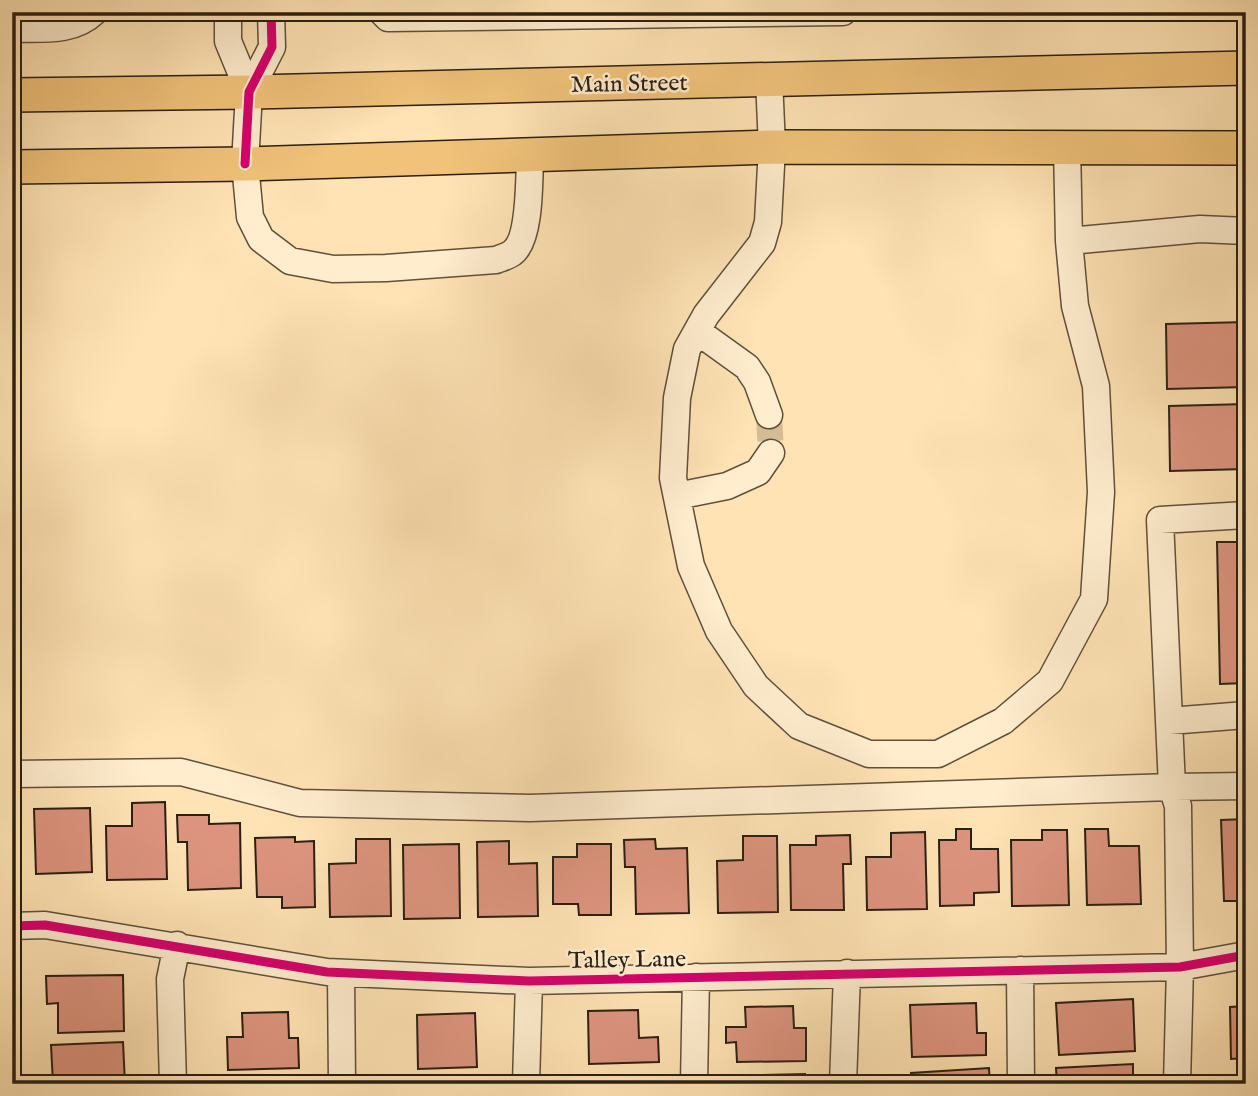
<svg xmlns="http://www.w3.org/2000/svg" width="1258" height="1096" viewBox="0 0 1258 1096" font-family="'IM FELL English',serif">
<rect width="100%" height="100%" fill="#ffe3b4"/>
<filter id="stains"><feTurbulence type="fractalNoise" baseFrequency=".00286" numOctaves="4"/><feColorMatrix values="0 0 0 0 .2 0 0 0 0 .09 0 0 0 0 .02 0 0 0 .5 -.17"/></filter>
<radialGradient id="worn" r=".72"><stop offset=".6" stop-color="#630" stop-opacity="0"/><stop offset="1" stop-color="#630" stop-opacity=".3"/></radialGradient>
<!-- building -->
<path fill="#dd947f" stroke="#2a1f13" stroke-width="2" d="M1246,322V387L1167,389L1166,324Z
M1246,404V469L1170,471L1169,406Z
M1217,542H1246V683L1220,684Z
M165,802L167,879L107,880L106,826H132V803Z
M90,808L92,872L36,874L34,809Z
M177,815H209V824L240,823L241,888L188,890L187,842H178Z
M1246,819V901H1224L1221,820Z
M956,829H971V849H998L999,892L974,893V905L940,906L939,840H956Z
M1085,829H1108L1109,846H1139L1141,904L1087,905Z
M1042,830H1067L1069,905L1012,906L1011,840H1042Z
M925,832L927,909L867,910L866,857H891V833Z
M850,835L851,864H843L844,910H791L790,845H816V836Z
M743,836H777L778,912L718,913L717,861L743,860Z
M295,837V842L314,841L315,907L282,908V897H257L255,838Z
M356,839H390L391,916L330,917L329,864L356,863Z
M655,839L656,849L687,848L689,913L636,914L635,867H625L624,840Z
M509,841V864L537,863L538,916L478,917L477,842Z
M459,844L460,918L404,919L403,845Z
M577,844H611V915H579L578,904H553V857H577Z
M123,975L124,1031L58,1033V1003L47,1004L46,976Z
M1133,999L1135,1051L1059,1055L1056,1003Z
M976,1003L977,1033H986V1055L912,1057L910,1005Z
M793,1006L794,1028H806V1061L737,1062L736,1042L726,1043V1027H746L745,1007Z
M1246,1006V1058L1231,1059L1230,1007Z
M638,1010L639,1038L658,1037L659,1062L589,1064L588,1011Z
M288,1012L289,1038H298L299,1068L228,1070L227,1037H243L242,1013Z
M475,1013L477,1067L418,1069L417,1015Z
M123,1042L125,1084H53L51,1045Z
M1133,1064V1084H1057L1056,1068Z
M989,1068L990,1084H912L911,1073Z
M805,1074V1084H725V1076Z
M648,1078V1084H599L598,1079Z
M400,1079H430V1084H400Z"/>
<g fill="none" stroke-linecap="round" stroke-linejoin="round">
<!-- minor-tunnel -->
<path stroke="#d4bc94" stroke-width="26" stroke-dasharray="26 13" stroke-linecap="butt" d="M769,415L771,453"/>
<defs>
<path id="minor" d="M228,12V41L249,92
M271,12L272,47L249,92L245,164L250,217L261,239L290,261L333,269L386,268L496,260C501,258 508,256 512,253C531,240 529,177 530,155
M382,12L388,18L843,12
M12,29C41,28 72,33 94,12
M769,79L772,147L768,222L762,243L706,315L687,349L677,398L673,478L691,566L719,631L756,686L799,726L869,754H938L1003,721L1050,681L1094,599L1101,492L1096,386L1075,306L1069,241L1067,146
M1069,241L1200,229L1246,231
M697,331L747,367L757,382L769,415
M677,496L727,486L758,472L771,453
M1246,515L1160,520L1172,787L1246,786
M1169,721L1246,715
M12,774L181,772L300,803L530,808L1172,787L1178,806L1180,967L1177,1084
M12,926L45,925L327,972L529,981L1180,967L1246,955
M1020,970L1021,1084
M341,973L342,1084
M173,1084L170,979L177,945
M526,1084L529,981
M694,1084L696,977
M843,1084L847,973"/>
<path id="major" d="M12,95L249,92L1246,68
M12,167L245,164L772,147L1246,148"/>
</defs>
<!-- minor casing -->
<use href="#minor" stroke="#5f503b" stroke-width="29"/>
<!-- major casing -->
<use href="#major" stroke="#2a1f13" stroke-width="36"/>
<!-- minor -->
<use href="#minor" stroke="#ffedce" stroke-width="26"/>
<!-- major -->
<use href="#major" stroke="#f0c27a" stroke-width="33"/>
<defs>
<path id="cycleway" d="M245,164L249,92L272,47L271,12
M12,926L45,925L327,972L529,981L1180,967L1246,955"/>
</defs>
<!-- cycleway casing -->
<use href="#cycleway" stroke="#ffedce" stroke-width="13"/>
<!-- cycleway -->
<use href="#cycleway" stroke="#d6006c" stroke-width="9"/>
</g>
<g text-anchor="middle" stroke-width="5" stroke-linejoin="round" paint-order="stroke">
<!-- street labels -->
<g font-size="24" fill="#2a1f13" stroke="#ffedce">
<text transform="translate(629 83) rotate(-1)" y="8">Main Street</text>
<text transform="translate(627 959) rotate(-1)" y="8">Talley Lane</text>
</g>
</g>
<!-- margin -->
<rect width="1258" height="1096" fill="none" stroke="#ffe3b4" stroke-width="42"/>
<rect x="14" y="14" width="1230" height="1068" fill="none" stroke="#2a1f13" stroke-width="3.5"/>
<rect x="21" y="21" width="1216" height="1054" fill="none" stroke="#2a1f13" stroke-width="2"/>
<rect width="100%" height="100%" filter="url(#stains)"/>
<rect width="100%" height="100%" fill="url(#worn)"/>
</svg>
